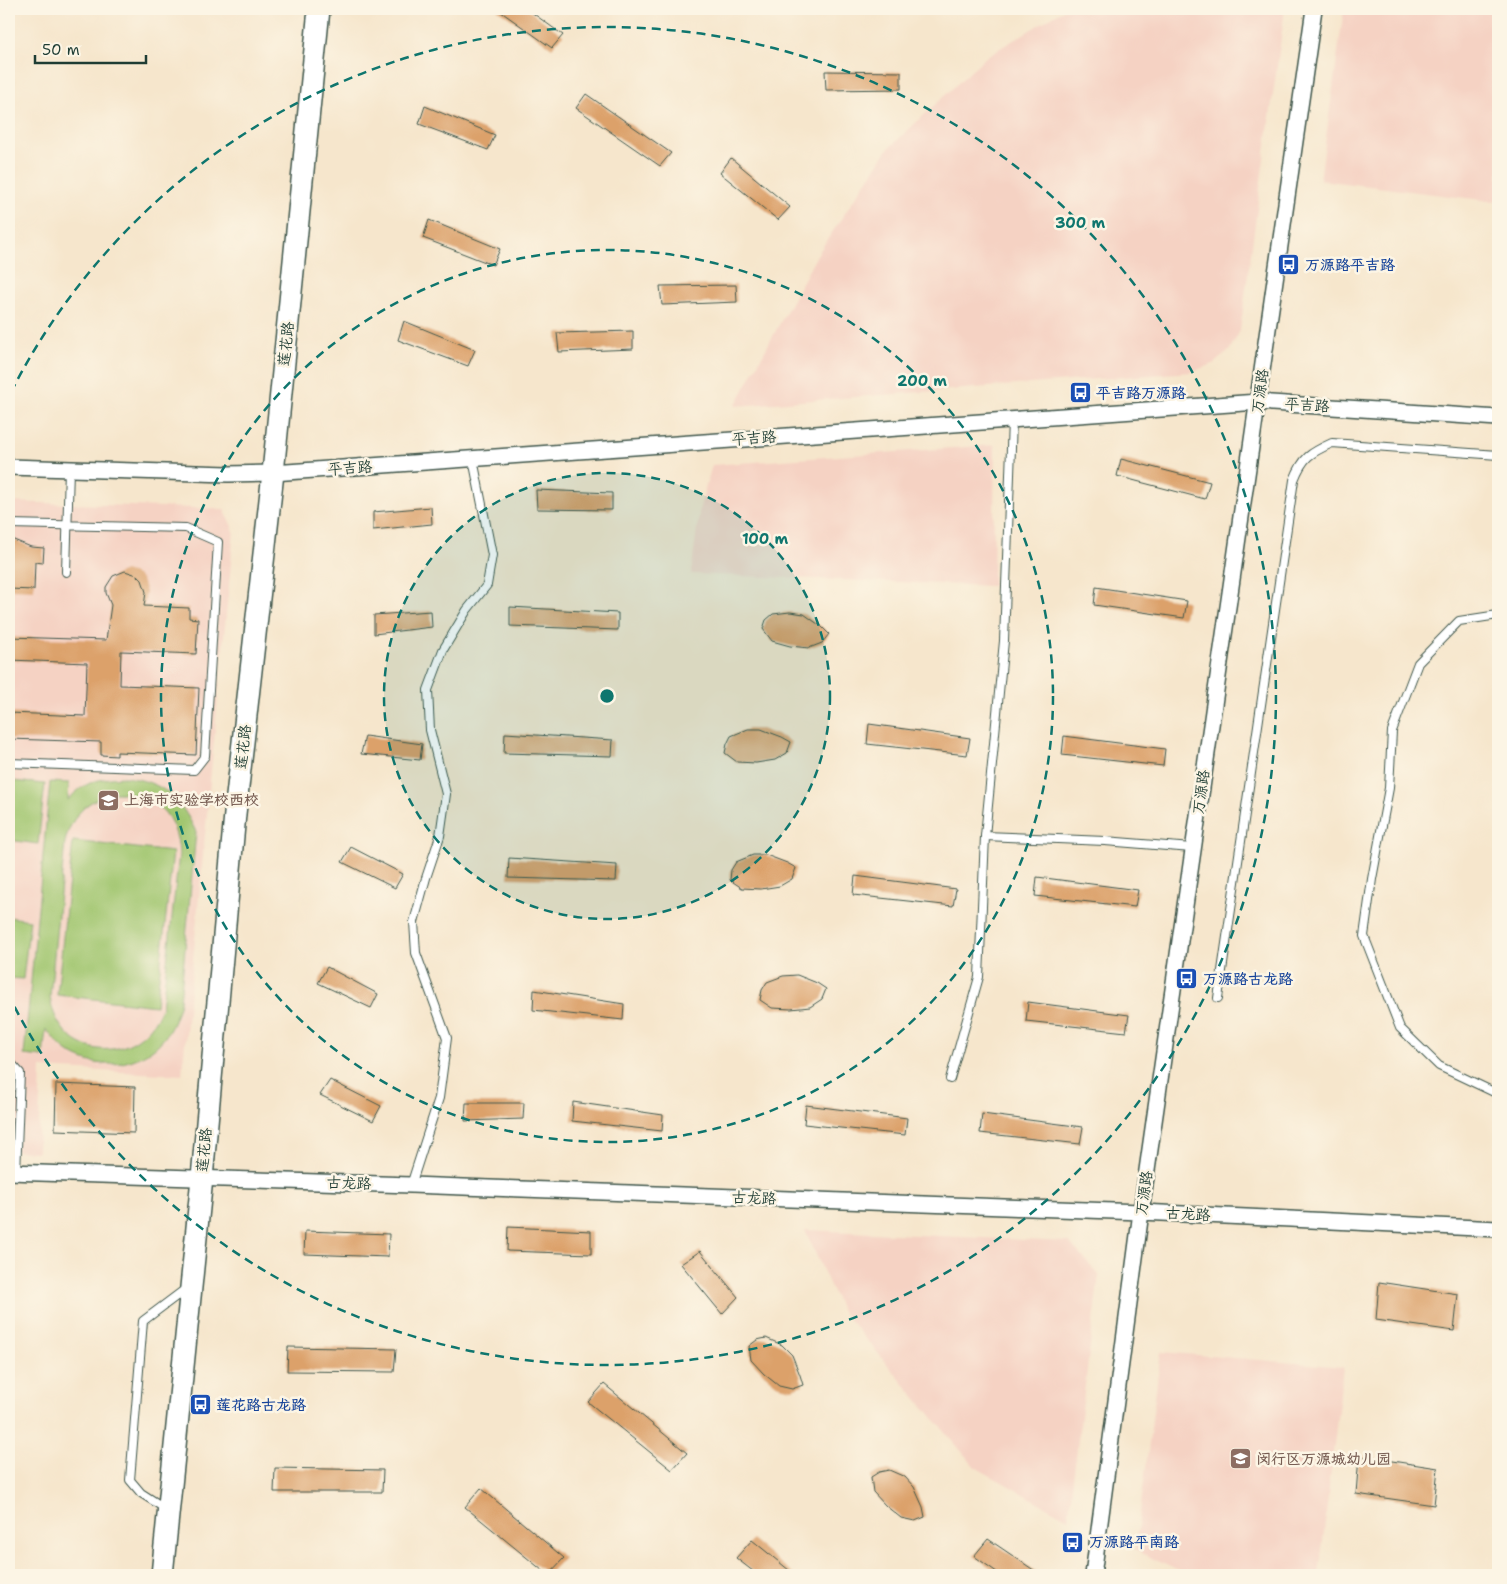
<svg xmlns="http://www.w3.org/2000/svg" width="1507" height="1584" viewBox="0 0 1507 1584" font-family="'Shantell Sans','LXGW WenKai TC',sans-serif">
<rect width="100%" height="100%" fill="#fcf5e5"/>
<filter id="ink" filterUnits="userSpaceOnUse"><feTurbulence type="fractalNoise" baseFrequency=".02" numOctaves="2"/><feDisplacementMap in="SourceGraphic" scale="10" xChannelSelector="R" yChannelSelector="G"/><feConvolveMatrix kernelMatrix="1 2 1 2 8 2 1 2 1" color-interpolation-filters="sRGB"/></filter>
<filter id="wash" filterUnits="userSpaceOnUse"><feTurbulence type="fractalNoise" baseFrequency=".0096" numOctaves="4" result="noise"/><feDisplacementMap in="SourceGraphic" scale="20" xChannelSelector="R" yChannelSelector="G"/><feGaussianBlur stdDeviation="1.12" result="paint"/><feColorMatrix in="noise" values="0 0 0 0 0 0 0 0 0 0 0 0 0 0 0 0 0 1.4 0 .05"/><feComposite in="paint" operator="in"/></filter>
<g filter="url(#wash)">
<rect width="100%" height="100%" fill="#f6e6cc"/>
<!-- built -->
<path fill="#f5d2c3" d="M1065,9H1285L1240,331L1229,351L1213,364L1191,372L735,406L817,255L888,149L987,56Z
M1344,9H1498V202L1320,180Z
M995,445L993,586L691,574L700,507L712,465Z
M9,502L224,509L234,531L182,1075L41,1068L38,1152L9,1151Z
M805,1230L1069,1242L1099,1275L1068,1519L975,1467L841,1310Z
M1161,1352L1343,1367L1319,1575H1187L1135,1550Z"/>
<!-- green -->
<path fill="#a1c670" stroke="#608252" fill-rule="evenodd" d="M125,777C164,782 180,798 196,832L180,1002C177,1014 173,1026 165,1037C141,1068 95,1073 64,1049C57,1043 52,1036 46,1029L43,1057L24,1055L50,782L69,783L68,800C85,781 100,778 125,777ZM115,793C155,792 177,815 179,854L162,1007C139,1068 59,1062 50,997L65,842C71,816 88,798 115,793Z
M12,781L45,784L38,844L9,840V810Z
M73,841L173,852L156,1006L57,995Z
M9,917L30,920L23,979L9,978Z"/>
<g id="blocks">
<!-- building -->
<path fill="#dca16b" d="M497,9H527L563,35L552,48Z
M825,71L901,72V89L826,90Z
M586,94L671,153L660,166L576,108Z
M425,106L495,135L488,150L419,124Z
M731,158L790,207L778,220L720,173Z
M429,220L500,249L493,265L423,238Z
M736,285L737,302L662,305L660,286Z
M404,321L475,350L468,366L398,340Z
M633,331V349L559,352L557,333Z
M1121,459L1210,482L1205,499L1117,476Z
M536,490L612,493V510L537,509Z
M431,507L432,524L373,530V512Z
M9,538L31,547L44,548L43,563L35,562L34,590L9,589Z
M125,571L137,575L142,580L146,592L144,606L189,608V618L198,619L196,654L121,651L120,685L199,688L196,755L117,752V756L101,755V742L9,739V713L85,716L87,663L9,660V637L106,640L111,605L106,593V587L113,576Z
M1096,587L1187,601L1184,618L1094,605Z
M510,607L618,613V630L510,626Z
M431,611L432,627L374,634V615Z
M790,612L804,614L822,627L829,634L822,643L809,648L790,646L772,641L763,629L766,620L773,614Z
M869,724L970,738L967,755L867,744Z
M748,729H761L782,737L791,742L787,753L775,760L756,763L737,762L725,753L727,744L731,736Z
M505,733L613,740L612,756L504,753Z
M365,736L422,744L420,760L361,754Z
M1064,736L1165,749L1163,766L1062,755Z
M351,847L403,874L395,888L342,862Z
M753,855H766L787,863L796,868L792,879L780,886L761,889L742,888L730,880L731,870L736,862Z
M509,858L617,865L616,881L508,878Z
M855,876L956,889L953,906L853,895Z
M1037,877L1138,890L1135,907L1035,896Z
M327,967L378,994L371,1008L318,983Z
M797,975L817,983L826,989L822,999L810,1007L791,1009L772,1008L760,1000L762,990L767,982L783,976Z
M534,990L624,1004L623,1020L533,1010Z
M1028,1002L1129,1015L1126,1032L1026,1021Z
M330,1080L381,1106L373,1121L320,1095Z
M56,1084L135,1087L134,1133L55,1130Z
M573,1102L663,1115L662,1131L572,1121Z
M466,1103H524L523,1119L465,1121Z
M806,1105L907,1118L905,1135L804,1124Z
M982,1114L1083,1127L1080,1144L980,1133Z
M508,1227L591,1231V1254L507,1251Z
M305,1231L389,1234L388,1257L304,1254Z
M700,1251L738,1297L722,1314L681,1264Z
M1379,1282L1458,1294L1454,1331L1376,1320Z
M766,1338L782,1345L792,1355L800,1375L803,1385L792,1389L779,1386L764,1374L751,1360L749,1346L757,1340Z
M288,1347L396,1349L394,1372L287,1371Z
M604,1384L687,1453L672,1470L588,1402Z
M1359,1456L1438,1468L1434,1505L1356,1494Z
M275,1468L383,1470L382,1492H274Z
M889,1470L905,1477L914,1487L923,1507L925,1517L915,1521L901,1518L886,1506L873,1492L871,1477L879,1472Z
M481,1488L564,1558L548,1575L465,1507Z
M988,1539L1041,1575H1001L974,1556Z
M752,1540L795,1575H758L736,1558Z"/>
</g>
</g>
<g filter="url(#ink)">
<use href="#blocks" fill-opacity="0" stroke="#3f564b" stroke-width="1"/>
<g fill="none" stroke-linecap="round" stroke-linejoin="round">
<defs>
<path id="lane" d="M9,524L186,528L218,542L205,756L194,770L9,763
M66,572L69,469
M1498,615L1459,621L1418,663L1392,731L1389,788L1372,879L1364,936L1400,1028L1439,1066L1498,1094
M985,836L1105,841L1192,848
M1218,998L1294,480C1303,457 1310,453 1332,443L1498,455
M9,1061L20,1073L16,1173
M950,1079L979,977L985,836L1004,641L1012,420
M411,1185L439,1098L447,1038L416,953L414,922L426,878L440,836L446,794L430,730L428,690L443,650L467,610L487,585L492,555L473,459
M166,1509L141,1493L130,1480L143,1321L187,1288"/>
<path id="street" d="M9,467L228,474L273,473L1258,402L1498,418
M9,1172L411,1185L1141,1212L1498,1229
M1093,1575L1141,1212L1314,9"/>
<path id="secondary" d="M162,1575L202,1178L235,814L273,473L319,9"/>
</defs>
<!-- lane casing -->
<use href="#lane" stroke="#3f564b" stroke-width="10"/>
<!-- street casing -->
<use href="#street" stroke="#3f564b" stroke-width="18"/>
<!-- secondary casing -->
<use href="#secondary" stroke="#3f564b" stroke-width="24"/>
<!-- lane -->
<use href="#lane" stroke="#fff" stroke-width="8"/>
<!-- street -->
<use href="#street" stroke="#fff" stroke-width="15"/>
<!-- secondary -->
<use href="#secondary" stroke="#fff" stroke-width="21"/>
</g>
</g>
<!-- distance rings -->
<circle cx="607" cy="696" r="223" fill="#0f766e" fill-opacity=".12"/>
<g fill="none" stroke="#0f766e" stroke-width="2.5" stroke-dasharray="9 6">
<circle cx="607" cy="696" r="223"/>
<circle cx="607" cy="696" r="446"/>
<path d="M11 392A669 669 0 1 1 11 1000"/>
</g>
<!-- icons -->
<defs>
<symbol id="bus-square" viewBox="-11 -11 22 22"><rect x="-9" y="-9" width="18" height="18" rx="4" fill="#1a4fb4" stroke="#fcf5e5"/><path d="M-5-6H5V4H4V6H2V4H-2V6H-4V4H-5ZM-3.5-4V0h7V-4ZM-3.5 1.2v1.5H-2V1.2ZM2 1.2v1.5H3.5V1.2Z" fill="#fff"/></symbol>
<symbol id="school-square" viewBox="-11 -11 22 22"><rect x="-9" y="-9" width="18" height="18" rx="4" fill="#8d6e63" stroke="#fcf5e5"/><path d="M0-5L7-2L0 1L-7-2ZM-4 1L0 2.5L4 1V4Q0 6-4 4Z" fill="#fff"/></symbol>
</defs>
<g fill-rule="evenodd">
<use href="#bus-square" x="1276" y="252" width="25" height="25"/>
<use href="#bus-square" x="1068" y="380" width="25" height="25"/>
<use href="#school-square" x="96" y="788" width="25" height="25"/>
<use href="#bus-square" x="1174" y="966" width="25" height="25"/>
<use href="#bus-square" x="188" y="1392" width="25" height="25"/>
<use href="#school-square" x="1228" y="1446" width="25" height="25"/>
<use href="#bus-square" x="1060" y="1530" width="25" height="25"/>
</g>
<g text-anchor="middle" stroke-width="5" stroke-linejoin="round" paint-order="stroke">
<!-- transit labels -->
<g font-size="15" font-weight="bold" fill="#164399" stroke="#fcf5e5" text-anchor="start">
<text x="1305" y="270">万源路平吉路</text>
<text x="1096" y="398">平吉路万源路</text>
<text x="1203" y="984">万源路古龙路</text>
<text x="216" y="1410">莲花路古龙路</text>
<text x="1089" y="1547">万源路平南路</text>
</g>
<!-- street labels -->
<g font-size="15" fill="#1f3d34" stroke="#fcf5e5">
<text transform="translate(286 344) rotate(-84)" y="5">莲花路</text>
<text transform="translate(1260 391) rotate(-82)" y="5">万源路</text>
<text transform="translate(1307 405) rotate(4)" y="5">平吉路</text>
<text transform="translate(754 438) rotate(-4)" y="5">平吉路</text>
<text transform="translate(350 468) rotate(-4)" y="5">平吉路</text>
<text transform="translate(243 747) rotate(-84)" y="5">莲花路</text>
<text transform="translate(1201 792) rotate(-82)" y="5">万源路</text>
<text transform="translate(204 1150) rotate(-85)" y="5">莲花路</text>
<text transform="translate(349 1183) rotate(2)" y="5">古龙路</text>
<text transform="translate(1144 1193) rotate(-82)" y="5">万源路</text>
<text transform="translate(754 1198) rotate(2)" y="5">古龙路</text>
<text transform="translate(1188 1214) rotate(3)" y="5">古龙路</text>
</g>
<!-- education labels -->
<g font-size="15" font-weight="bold" fill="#785e54" stroke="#fcf5e5" text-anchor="start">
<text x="124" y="805">上海市实验学校西校</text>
<text x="1256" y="1464">闵行区万源城幼儿园</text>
</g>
</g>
<circle cx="607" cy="696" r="8" fill="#0f766e" stroke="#fcf5e5" stroke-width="2.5"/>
<g font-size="15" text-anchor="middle" font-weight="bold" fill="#0f766e" stroke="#fcf5e5" stroke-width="5" stroke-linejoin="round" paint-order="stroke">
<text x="1080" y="228">300 m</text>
<text x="922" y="386">200 m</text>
<text x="765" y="544">100 m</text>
</g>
<!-- margin -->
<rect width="1507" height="1584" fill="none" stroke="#fcf5e5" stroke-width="30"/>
<!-- scale -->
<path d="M35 55v8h111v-8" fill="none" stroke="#1f3d34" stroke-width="2.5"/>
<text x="42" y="55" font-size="15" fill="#1f3d34" stroke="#fcf5e5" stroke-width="4" paint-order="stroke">50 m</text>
</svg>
